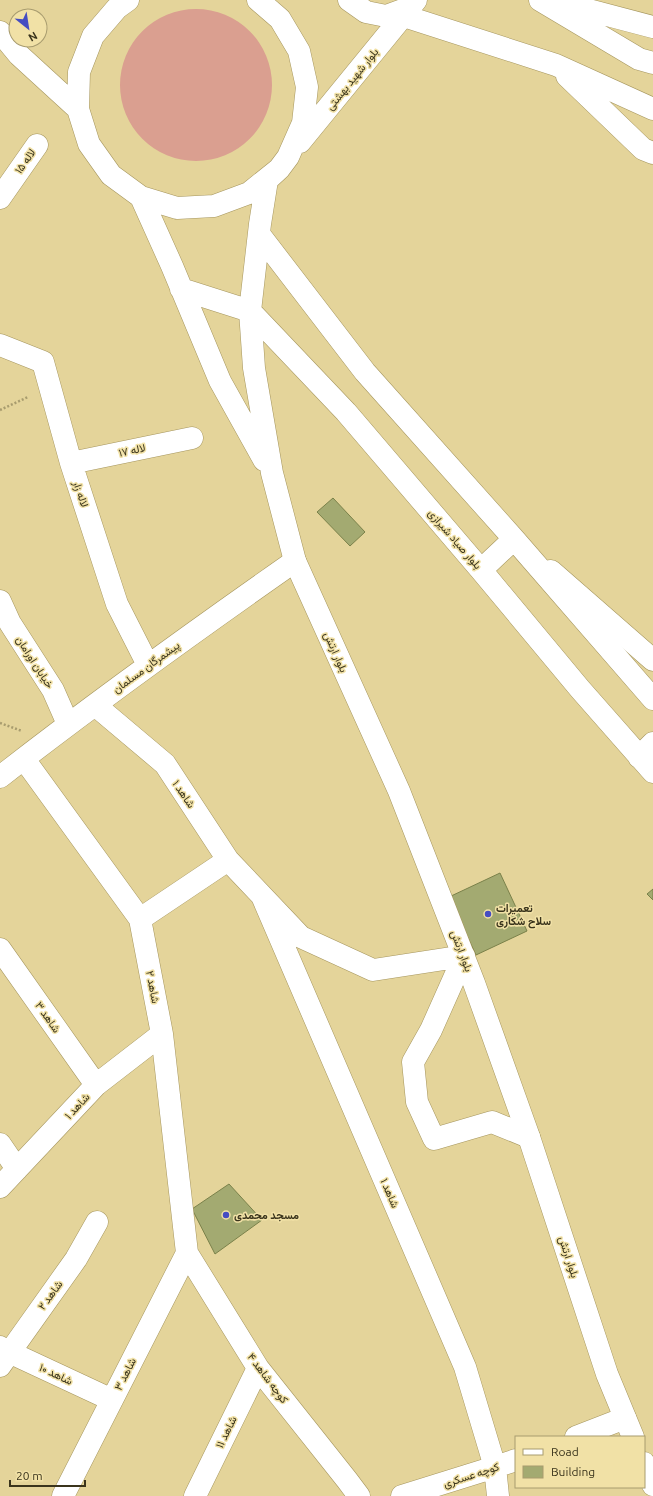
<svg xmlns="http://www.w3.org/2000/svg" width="653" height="1496" viewBox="0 0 653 1496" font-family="Ubuntu,Vazirmatn,sans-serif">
<rect width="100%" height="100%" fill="#e4d49a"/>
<!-- green -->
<path fill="#da9f90" d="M120 85a76 76 0 1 1 152 0a76 76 0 1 1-152 0Z"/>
<!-- building -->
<path fill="#a3aa71" stroke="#7a814a" d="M333,498L365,532L350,546L317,512Z
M500,873L527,931L476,955L449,897Z
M653,889V900L647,894Z
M229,1184L262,1220L215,1254L192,1209Z"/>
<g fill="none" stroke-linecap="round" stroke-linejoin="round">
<defs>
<path id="minor" d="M540,0L639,59L653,63
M558,2L653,27
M404,16L556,65L653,109
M567,76L643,149L653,153
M0,198L37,145
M0,345L43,362L71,463L117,604L148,665
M71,463L192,438
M551,571L653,660
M0,601L10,623L53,690L68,724
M95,705L165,764L228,860L301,937L373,970L464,956
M24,759L140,919L162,1034L187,1253L258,1368L347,1480L359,1496
M0,777C96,702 195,631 295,561
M262,896L465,1367L495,1467L498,1496
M140,919L228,860
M0,949L96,1085
M464,956L431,1030L413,1062L417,1102L434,1139L492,1122L529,1137
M0,1144L17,1169
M0,1187L96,1085L162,1034
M0,1347L9,1352L112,1400
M0,1366L76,1259L97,1222
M576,1437L625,1418
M63,1496L187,1253
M195,1496L258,1368
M402,1496L495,1467L516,1460"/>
<path id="major" d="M128,0L117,8L93,36L79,72L78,109L89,144L111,175L141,197L177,208L214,206L249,193L279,169L288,157L303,123L307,87L299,51L280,19L258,0
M349,0L366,12L386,16L411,7
M0,32L19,55L78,109
M300,142L416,0
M279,169L267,180L260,224L250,311L254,368L272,473L295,561L399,791L474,983L529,1137L607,1374L633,1437
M141,197L172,266L220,381L264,460
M259,234L365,372L514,539L653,699
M181,289L250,311L346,412L481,570L580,689L653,772
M481,570L514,539
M639,757L653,743
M644,1463L653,1485"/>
</defs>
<!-- minor casing -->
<use href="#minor" stroke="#a6965e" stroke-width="23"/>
<!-- major casing -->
<use href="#major" stroke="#a6965e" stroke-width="23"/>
<!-- path -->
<path stroke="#a89c6e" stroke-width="2.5" stroke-dasharray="2 2" stroke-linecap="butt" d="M0,410L28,397
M0,723L22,731"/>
<!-- minor -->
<use href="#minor" stroke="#fff" stroke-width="22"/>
<!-- major -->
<use href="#major" stroke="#fff" stroke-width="22"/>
</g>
<!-- markers -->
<g fill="#454dc2" stroke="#f1e1a6" stroke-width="1.5">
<circle cx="488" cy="914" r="4"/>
<circle cx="226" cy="1215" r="4"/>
</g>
<g text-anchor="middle" stroke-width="3" stroke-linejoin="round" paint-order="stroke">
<!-- street labels -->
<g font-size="11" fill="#3a341c" stroke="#f1e1a6">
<text transform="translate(352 79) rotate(-51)" y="4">بلوار شهید بهشتی</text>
<text transform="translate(25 161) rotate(-55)" y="4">لاله ۱۵</text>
<text transform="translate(132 450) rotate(-12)" y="4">لاله ۱۷</text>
<text transform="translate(81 494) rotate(72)" y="4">لاله زار</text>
<text transform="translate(455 539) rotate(49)" y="4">بلوار صیاد شیرازی</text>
<text transform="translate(336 652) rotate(66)" y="4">بلوار ارتش</text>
<text transform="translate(35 662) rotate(57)" y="4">خیابان اورامان</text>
<text transform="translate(146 667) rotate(-36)" y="4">پیشمرگان مسلمان</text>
<text transform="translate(184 794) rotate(56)" y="4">شاهد ۱</text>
<text transform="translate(462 951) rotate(69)" y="4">بلوار ارتش</text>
<text transform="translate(153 987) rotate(79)" y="4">شاهد ۲</text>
<text transform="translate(48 1017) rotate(55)" y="4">شاهد ۳</text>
<text transform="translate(77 1106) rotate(-47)" y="4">شاهد ۱</text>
<text transform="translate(390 1193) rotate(67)" y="4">شاهد ۱</text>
<text transform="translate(569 1257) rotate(72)" y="4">بلوار ارتش</text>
<text transform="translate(50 1295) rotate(-54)" y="4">شاهد ۲</text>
<text transform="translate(56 1374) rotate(25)" y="4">شاهد ۱۰</text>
<text transform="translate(125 1374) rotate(-63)" y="4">شاهد ۳</text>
<text transform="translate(268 1378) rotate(53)" y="4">کوچه شاهد ۴</text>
<text transform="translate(226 1432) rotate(-64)" y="4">شاهد ۱۱</text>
<text transform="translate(471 1475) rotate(-18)" y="4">کوچه عسکری</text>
</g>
<!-- poi labels -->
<g font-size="11" font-weight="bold" fill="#3a341c" stroke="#f1e1a6" text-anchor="start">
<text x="496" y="912">تعمیرات<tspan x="496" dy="13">سلاح شکاری</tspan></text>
<text x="234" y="1219">مسجد محمدی</text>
</g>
</g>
<!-- legend -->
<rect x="515" y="1436" width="130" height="52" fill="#f1e1a6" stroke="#a89c6f"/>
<rect x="523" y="1449" width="20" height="6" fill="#ffffff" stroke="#a89c6f"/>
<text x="551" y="1456" font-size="12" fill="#3a341c">Road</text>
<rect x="523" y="1466" width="20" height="12" fill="#a3aa71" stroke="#a89c6f"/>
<text x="551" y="1476" font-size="12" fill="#3a341c">Building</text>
<!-- north arrow -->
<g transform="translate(28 28) rotate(150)"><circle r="19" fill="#f1e1a6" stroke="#a89c6f"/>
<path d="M0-3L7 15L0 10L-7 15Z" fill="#454dc2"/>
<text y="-6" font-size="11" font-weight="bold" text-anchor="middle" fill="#3a341c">N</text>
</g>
<!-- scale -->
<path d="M10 1480v6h75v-6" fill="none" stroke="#3a341c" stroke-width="2"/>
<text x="16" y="1480" font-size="12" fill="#3a341c" stroke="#f1e1a6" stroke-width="3" paint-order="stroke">20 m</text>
</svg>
